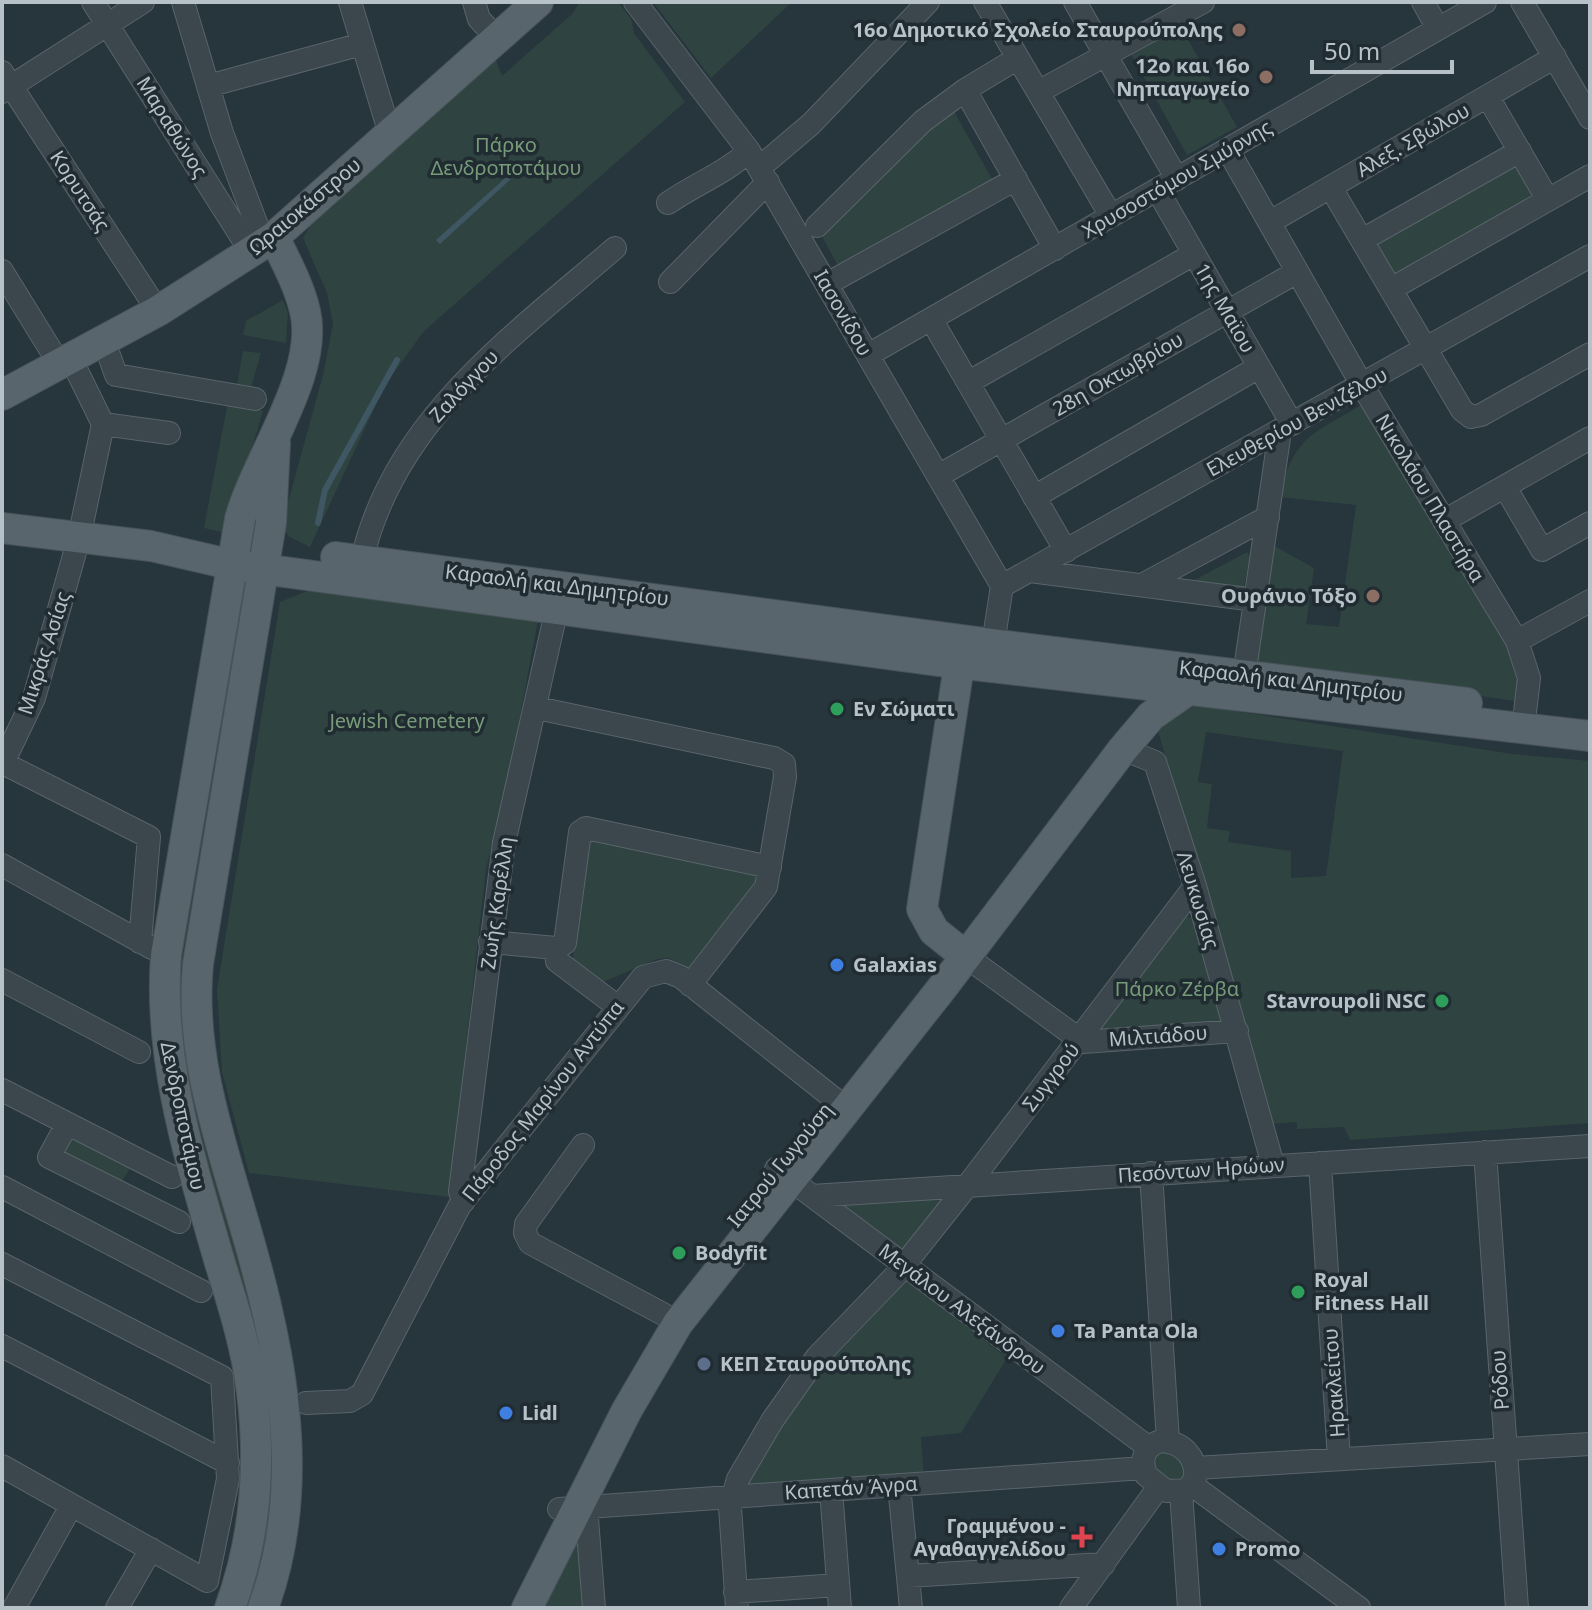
<svg xmlns="http://www.w3.org/2000/svg" width="1592" height="1610" viewBox="0 0 1592 1610" font-family="'Noto Sans',sans-serif">
<rect width="100%" height="100%" fill="#27353c"/>
<!-- green -->
<path fill="#2f4440" fill-rule="evenodd" d="M580,2H618L631,19L634,33L685,102L424,331L385,385L310,547L288,536L282,524L323,375L333,324L327,293L303,238L311,225L496,60L502,76L572,14Z
M653,2H792L711,78Z
M1181,27L1237,127L1187,155L1131,54Z
M952,108L992,179L838,266L818,229Z
M1519,157L1542,198L1393,283L1369,243Z
M283,300L288,313L286,343L243,335L246,321Z
M243,351L261,353L251,387L237,384Z
M228,401L263,411L226,533L204,528Z
M1365,403L1511,647L1523,679L1521,702L1256,663L1271,544L1314,568L1306,624L1339,627L1356,505L1280,497C1293,435 1315,433 1365,403Z
M1247,552L1250,557L1243,591L1189,583Z
M312,589L538,620L507,786L486,869L449,1197L249,1173L222,1072L217,989L280,602Z
M1189,704L1513,754L1590,761V1123L1350,1140L1344,1127L1297,1129V1122L1270,1124L1159,734V729ZM1206,732L1343,751L1326,876L1291,878V851L1228,842L1230,831L1207,828L1212,784L1198,782Z
M212,780L210,832L188,961L270,1378L277,1490L253,1608H242L264,1519L183,1087L175,990L208,781Z
M586,834L760,872L756,886L693,969L668,958L657,959L601,983L572,966Z
M1184,915L1199,921L1224,1023L1095,1036Z
M67,1124L136,1158L117,1190L49,1157Z
M959,1190L904,1260L828,1201Z
M904,1278L1007,1358L961,1433L921,1437L924,1481L743,1491C783,1403 838,1345 904,1278Z
M1165,1448L1190,1466L1185,1484L1155,1477L1153,1452Z
M579,1515L588,1608H537Z"/>
<!-- water -->
<path fill="#3f5663" d="M523,162L526,165L440,244L436,240Z"/>
<g fill="none" stroke-linecap="round" stroke-linejoin="round">
<!-- stream -->
<path stroke="#3f5663" stroke-width="6" d="M318,523L325,490L397,360"/>
<defs>
<path id="minor" d="M93,2L251,252
M183,2L222,133L264,244
M350,2L390,134
M474,2L479,19L498,39
M635,2L749,151L1002,586L993,644
M985,2L1111,216
M1075,2L1177,179
M1423,2L1438,29
M1522,2L1590,118
M2,72L158,311
M208,86L362,44
M965,90L1055,249
M2,92L143,2
M1038,92L1203,2
M1488,97L1548,200
M1228,150L1362,385L1517,641L1529,678L1523,729
M759,168L811,124L928,2
M1331,188L1462,410L1471,417L1481,415L1590,354
M1158,191L1292,424
M668,203C695,184 724,174 749,151
M1270,222L1555,57
M817,226L923,121L965,90L1018,58
M1362,240L1520,151
M2,271L60,365
M670,282L768,182
M827,284L1016,179
M1391,289L1590,176
M931,319L1066,551
M104,341L116,375L255,399
M868,355L1485,2
M969,382L1194,254
M103,424L169,433
M938,476L1297,272
M1505,487L1542,550L1590,523
M1034,497L1259,367
M1444,521L1590,438
M362,560C393,421 513,336 615,248
M1030,571L1255,600
M1142,585L1268,517
M1002,586L1590,256
M1517,641L1590,601
M1244,676L1280,431
M537,708L774,758L784,764L785,777L766,887L690,985
M1123,749L1155,762L1195,886L1273,1165
M3,763L149,837L140,942
M2,765L34,698L79,538L103,424L71,359
M2,865L152,948
M490,942L556,948L565,943L580,832L586,828L770,867
M556,948L557,961L618,1007
M964,955L1083,1042L1237,1031
M2,980L139,1052
M2,1090L172,1177
M67,1124L49,1157L179,1222
M583,1145L526,1224L525,1233L530,1243L663,1314
M1485,1152L1517,1608
M1320,1163L1339,1459
M776,1169L1148,1447
M1151,1173L1168,1441
M2,1187L201,1291
M812,1196L1590,1146
M463,1202L460,1191L504,843L557,608
M2,1264L222,1377L228,1479L207,1581L2,1466
M2,1346L228,1463
M306,1403L350,1401L362,1394L460,1205L643,977L666,971L681,977L847,1109
M1161,1441C1183,1442 1197,1457 1195,1479L1187,1490L1166,1491L1146,1475C1140,1459 1144,1446 1161,1441Z
M1196,1468L1590,1444
M899,1485L911,1608
M1192,1485L1359,1608
M831,1490L840,1608
M1181,1491L1189,1608
M586,1506L594,1608
M559,1509L1144,1468
M908,1576L1104,1564
M735,1592L838,1585
M14,1608L71,1506
M117,1608L151,1549
M737,1608L730,1507L738,1479L772,1421L817,1357L897,1274L971,1181L1195,886
M1071,1608L1158,1488"/>
<path id="major" d="M2,395L158,311L274,237L538,2
M2,528L151,546L233,565L938,661L1590,736
M336,557L1015,647L1467,703
M962,646L922,909L934,931L964,955
M230,1608C255,1539 261,1465 252,1393C247,1349 233,1305 220,1263C191,1162 158,1062 166,955L240,519C257,457 320,373 305,311C299,285 285,260 274,237
M263,1608C312,1475 277,1333 238,1203C215,1125 190,1046 198,964L271,523L275,443
M527,1608L627,1410L678,1323L942,988L1123,749L1151,716L1188,690"/>
</defs>
<!-- minor casing -->
<use href="#minor" stroke="#59646b" stroke-width="24"/>
<!-- major casing -->
<use href="#major" stroke="#475259" stroke-width="32"/>
<!-- minor -->
<use href="#minor" stroke="#3b464d" stroke-width="22"/>
<!-- major -->
<use href="#major" stroke="#59656c" stroke-width="30"/>
</g>
<!-- markers -->
<g fill="#8d6e63" stroke="#202b32" stroke-width="3">
<circle cx="1239" cy="30" r="8"/>
<circle cx="1266" cy="77" r="8"/>
<circle cx="1373" cy="596" r="8"/>
</g>
<g fill="#2e9e5b" stroke="#202b32" stroke-width="3">
<circle cx="837" cy="709" r="8"/>
<circle cx="1442" cy="1001" r="8"/>
<circle cx="679" cy="1253" r="8"/>
<circle cx="1298" cy="1292" r="8"/>
</g>
<g fill="#3f7fe0" stroke="#202b32" stroke-width="3">
<circle cx="837" cy="965" r="8"/>
<circle cx="1058" cy="1331" r="8"/>
<circle cx="506" cy="1413" r="8"/>
<circle cx="1219" cy="1549" r="8"/>
</g>
<circle fill="#5c6f8a" stroke="#202b32" stroke-width="3" cx="704" cy="1364" r="8"/>
<path fill="#e0444e" stroke="#202b32" stroke-width="3" d="M1078 1525h8v8h8v8h-8v8h-8v-8h-8v-8h8z"/>
<g text-anchor="middle" stroke-width="7" stroke-linejoin="round" paint-order="stroke">
<!-- poi labels -->
<g font-size="20" font-weight="bold" fill="#b7c1c8" stroke="#202b32" text-anchor="start">
<text x="1223" y="37" text-anchor="end">16ο Δημοτικό Σχολείο Σταυρούπολης</text>
<text x="1250" y="73" text-anchor="end">12ο και 16ο<tspan x="1250" dy="23">Νηπιαγωγείο</tspan></text>
<text x="1357" y="603" text-anchor="end">Ουράνιο Τόξο</text>
<text x="853" y="716">Εν Σώματι</text>
<text x="853" y="972">Galaxias</text>
<text x="1426" y="1008" text-anchor="end">Stavroupoli NSC</text>
<text x="695" y="1260">Bodyfit</text>
<text x="1314" y="1287">Royal<tspan x="1314" dy="23">Fitness Hall</tspan></text>
<text x="1074" y="1338">Ta Panta Ola</text>
<text x="720" y="1371">ΚΕΠ Σταυρούπολης</text>
<text x="522" y="1420">Lidl</text>
<text x="1066" y="1533" text-anchor="end">Γραμμένου -<tspan x="1066" dy="23">Αγαθαγγελίδου</tspan></text>
<text x="1235" y="1556">Promo</text>
</g>
<!-- street labels -->
<g font-size="20" fill="#b7c1c8" stroke="#202b32">
<text transform="translate(172 127) rotate(58)" y="7">Μαραθώνος</text>
<text transform="translate(1413 140) rotate(-30)" y="7">Αλεξ. Σβώλου</text>
<text transform="translate(1177 179) rotate(-30)" y="7">Χρυσοστόμου Σμύρνης</text>
<text transform="translate(80 191) rotate(57)" y="7">Κορυτσάς</text>
<text transform="translate(305 206) rotate(-40)" y="7">Ωραιοκάστρου</text>
<text transform="translate(1225 308) rotate(60)" y="7">1ης Μαϊου</text>
<text transform="translate(843 313) rotate(60)" y="7">Ιασονίδου</text>
<text transform="translate(1118 374) rotate(-30)" y="7">28η Οκτωβρίου</text>
<text transform="translate(464 386) rotate(-47)" y="7">Ζαλόγγου</text>
<text transform="translate(1297 422) rotate(-29)" y="7">Ελευθερίου Βενιζέλου</text>
<text transform="translate(1430 498) rotate(59)" y="7">Νικολάου Πλαστήρα</text>
<text transform="translate(557 585) rotate(7)" y="7">Καραολή και Δημητρίου</text>
<text transform="translate(44 653) rotate(-72)" y="7">Μικράς Ασίας</text>
<text transform="translate(1291 681) rotate(7)" y="7">Καραολή και Δημητρίου</text>
<text transform="translate(1198 900) rotate(73)" y="7">Λευκωσίας</text>
<text transform="translate(497 903) rotate(-82)" y="7">Ζωής Καρέλλη</text>
<text transform="translate(1158 1036) rotate(-4)" y="7">Μιλτιάδου</text>
<text transform="translate(1051 1077) rotate(-53)" y="7">Συγγρού</text>
<text transform="translate(543 1101) rotate(-52)" y="7">Πάροδος Μαρίνου Αντύπα</text>
<text transform="translate(183 1116) rotate(78)" y="7">Δενδροποτάμου</text>
<text transform="translate(780 1165) rotate(-51)" y="7">Ιατρού Γωγούση</text>
<text transform="translate(1201 1170) rotate(-4)" y="7">Πεσόντων Ηρώων</text>
<text transform="translate(962 1309) rotate(37)" y="7">Μεγάλου Αλεξάνδρου</text>
<text transform="translate(1500 1380) rotate(-94)" y="7">Ρόδου</text>
<text transform="translate(1334 1383) rotate(-94)" y="7">Ηρακλείτου</text>
<text transform="translate(851 1488) rotate(-4)" y="7">Καπετάν Άγρα</text>
</g>
<!-- park labels -->
<g font-size="20" fill="#779b78" stroke="#202b32">
<text x="506" y="152">Πάρκο<tspan x="506" dy="23">Δενδροποτάμου</tspan></text>
<text x="407" y="728">Jewish Cemetery</text>
<text x="1177" y="996">Πάρκο Ζέρβα</text>
</g>
</g>
<!-- border -->
<rect width="1592" height="1610" fill="none" stroke="#b7c1c8" stroke-width="8"/>
<!-- scale -->
<path d="M1312 60v12h140v-12" fill="none" stroke="#b7c1c8" stroke-width="4"/>
<text x="1324" y="60" font-size="24" fill="#b7c1c8" stroke="#202b32" stroke-width="6" paint-order="stroke">50 m</text>
</svg>
